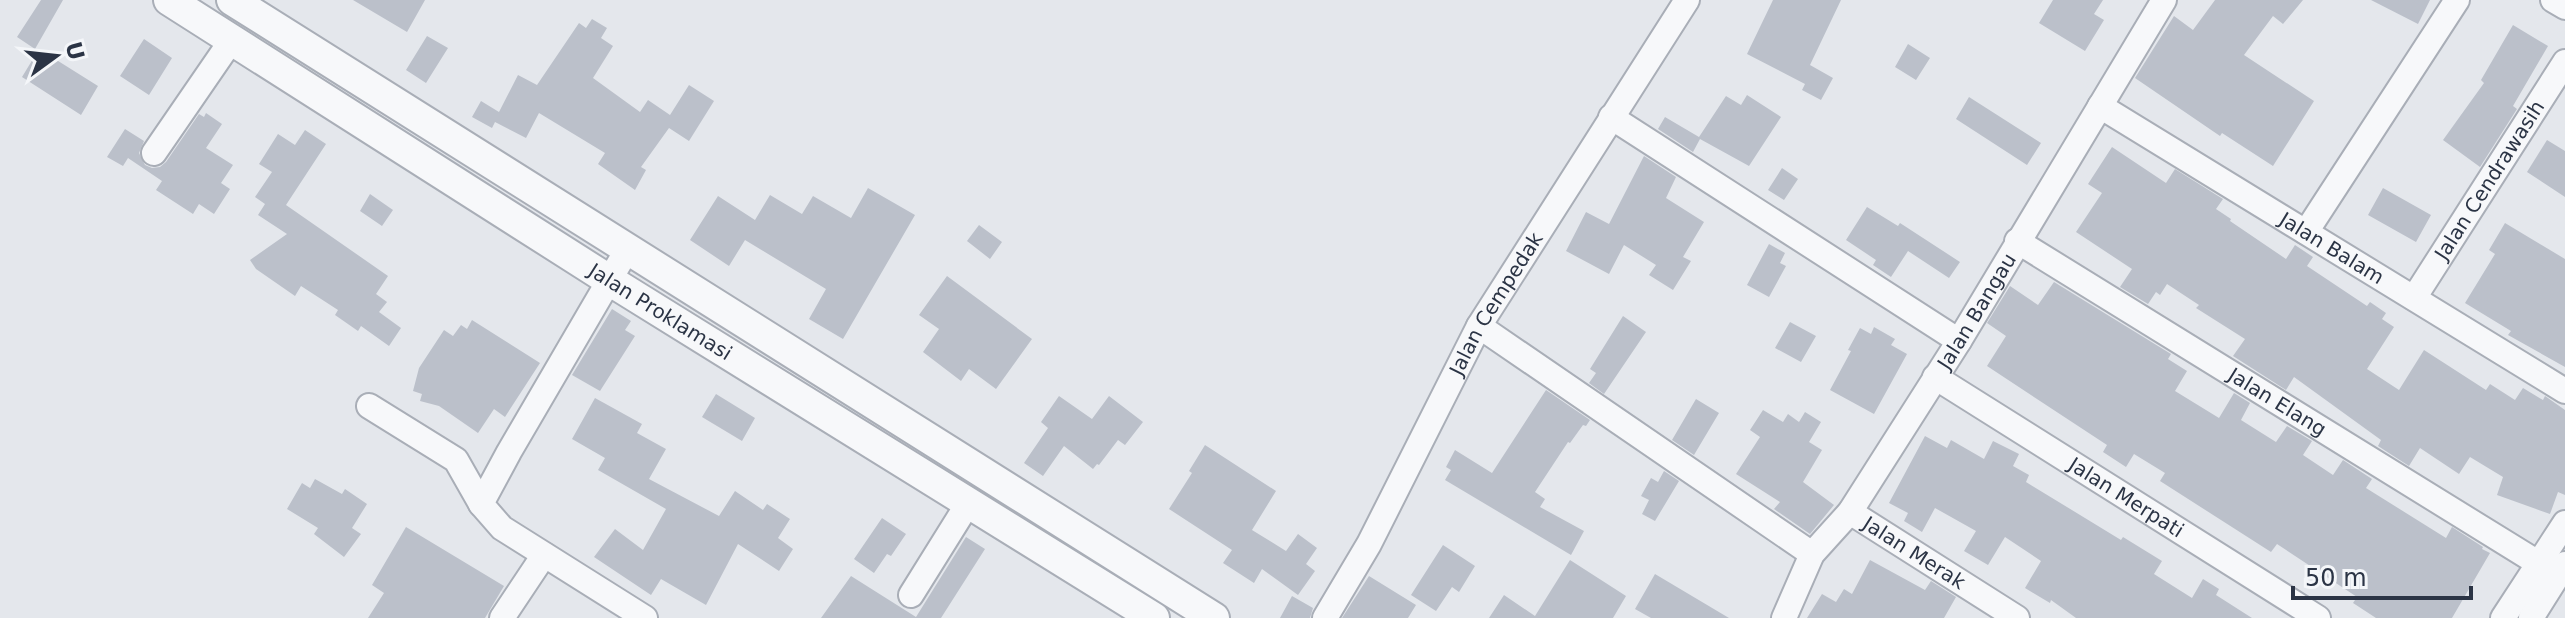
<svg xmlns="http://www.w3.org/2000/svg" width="2565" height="618" viewBox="0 0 2565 618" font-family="'DejaVu Sans',sans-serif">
<rect width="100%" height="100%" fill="#e4e7ec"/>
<!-- building -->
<path fill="#bbc0ca" d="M41,0H63L35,49L17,37Z
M353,0H425L407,32Z
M1773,0H1841L1810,65L1833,78L1821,100L1802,90L1805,84L1747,54Z
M2053,0H2103L2094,14L2104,20L2085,51L2039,23Z
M2215,0H2303L2283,24L2273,16L2244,55L2314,101L2273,166L2222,133L2220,136L2135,78L2174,16L2193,30Z
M2371,0H2430L2418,24Z
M592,19L607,28L601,38L613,46L593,78L640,112L648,100L670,115L689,85L714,101L689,141L669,128L641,167L646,170L635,190L598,164L605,153L539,113L526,138L495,122L492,128L472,117L481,101L499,112L518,75L537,85L579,23L586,28Z
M2513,25L2548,46L2513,106L2517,109L2480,167L2443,140L2484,83L2481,80Z
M427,36L448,48L426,83L406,70Z
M144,39L172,58L149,95L120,76Z
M1908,44L1930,58L1916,80L1895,67Z
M39,49L98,86L81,115L22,77Z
M1747,95L1781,117L1749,166L1700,139L1693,152L1658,129L1665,117L1699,137L1726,96L1741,105Z
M1969,97L2041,143L2027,165L1956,119Z
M206,113L222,124L206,148L233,165L221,183L230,189L214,214L199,204L193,214L156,190L162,181L128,158L123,166L107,157L125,129L144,141L139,153L145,165L152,168L160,167L166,162L199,114L204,117Z
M305,130L326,144L286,205L388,276L376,294L387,302L379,312L401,328L389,346L361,326L358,331L335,315L338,310L301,286L295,296L256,269L250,260L287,234L258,215L265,204L255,197L272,172L259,164L278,134L295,145Z
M2547,140L2565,151V197L2527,172Z
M2112,147L2166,183L2175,169L2223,199L2216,209L2231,219L2230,221L2286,259L2295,245L2313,257L2307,266L2367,306L2370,302L2386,313L2382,319L2394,327L2367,369L2399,390L2424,350L2486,390L2490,384L2515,400L2523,388L2543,400L2545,396L2565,410V495L2558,492L2550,514L2497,495L2503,477L2470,457L2459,474L2420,448L2409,466L2378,446L2381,440L2294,377L2286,390L2233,356L2245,339L2196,308L2199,305L2167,284L2160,295L2156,292L2148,304L2120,287L2132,269L2076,232L2102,193L2088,184Z
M1644,156L1676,177L1666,198L1704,222L1683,257L1691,261L1673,290L1649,275L1656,265L1624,245L1609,274L1566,251L1586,212L1609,224Z
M1782,168L1798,179L1784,200L1768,190Z
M868,188L915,215L843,339L809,319L826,289L745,240L729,266L690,240L718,196L755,220L770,195L802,214L813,196L851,218Z
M2383,188L2431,215L2416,242L2368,215Z
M370,194L393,210L382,226L360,211Z
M1867,207L1898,226L1900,223L1960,262L1949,278L1908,251L1891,277L1873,265L1876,260L1846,240Z
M2505,223L2565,259V367L2508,335L2511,331L2465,303L2495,254L2489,250Z
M979,225L1002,242L990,259L967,241Z
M1769,244L1785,253L1780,263L1786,266L1769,297L1747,285Z
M947,276L1032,339L996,389L969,369L961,381L923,352L939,329L919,315Z
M2054,282L2171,354L2168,359L2187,371L2175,391L2219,418L2234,393L2250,403L2241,420L2276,442L2287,426L2312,441L2303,455L2333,475L2343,460L2372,479L2366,488L2446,538L2452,527L2483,547L2482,549L2490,553L2452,618H2376L2353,603L2357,597L2277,544L2271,552L2160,481L2165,473L2134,454L2126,467L2103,452L2107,445L1987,366L2006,336L1987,323L2010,286L2038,305Z
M612,309L631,321L625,330L635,336L600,391L572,375Z
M1623,316L1646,332L1604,394L1589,383L1596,373L1590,369Z
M472,320L540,363L505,417L494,409L478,433L439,406L420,401L422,394L413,391L419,368L444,330L453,336L461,325L467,329Z
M1790,322L1816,336L1801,362L1775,348Z
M1874,327L1895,339L1891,345L1907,354L1874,414L1830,390L1851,351L1848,350L1860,328L1871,334Z
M1546,390L1590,420L1586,426L1583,425L1570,443L1568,442L1535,492L1545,499L1540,507L1584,531L1571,555L1445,480L1451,470L1446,467L1455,450L1492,473Z
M716,394L755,418L742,441L702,417Z
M1059,396L1092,419L1109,396L1143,422L1125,445L1118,440L1099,465L1097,464L1093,469L1064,446L1043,476L1024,463L1048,428L1041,422Z
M595,398L642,424L637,433L666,449L649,479L719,516L735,491L763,510L767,504L790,519L778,538L793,549L779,571L738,544L706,605L661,579L651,595L594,557L615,529L643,550L666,509L598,470L605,458L572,439Z
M1696,399L1719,413L1694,455L1672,440Z
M1763,410L1783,422L1788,414L1799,422L1805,412L1821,422L1809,442L1822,450L1803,482L1834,505L1810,534L1774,509L1780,502L1736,474L1760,437L1750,430Z
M1925,436L1947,448L1951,440L1984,459L1993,441L2019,454L2013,466L2029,475L2026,482L2121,540L2123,537L2162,561L2154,574L2192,598L2203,579L2219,589L2216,595L2252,618H2076L2051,600L2050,603L2025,588L2041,561L2005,537L1988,565L1964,551L1976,531L1935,508L1922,532L1904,521L1908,513L1889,503Z
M1205,445L1276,491L1252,530L1286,551L1298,534L1317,548L1306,564L1315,571L1298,595L1262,569L1254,583L1223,563L1232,550L1169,509L1192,473L1189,471Z
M1664,471L1679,481L1655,521L1642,514L1649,500L1641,496L1651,478L1658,482Z
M315,479L342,494L345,489L367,504L352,528L361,534L344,557L314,534L318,528L287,509L302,483L310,488Z
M882,518L906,534L891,556L887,554L874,573L854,559Z
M406,527L504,586L485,618H368L384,593L372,585Z
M966,537L985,549L941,618H821L851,576L916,617Z
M1443,545L1475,566L1459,592L1452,587L1436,611L1411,595Z
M1570,560L1626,596L1613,618H1489L1504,595L1535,616Z
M1870,560L1925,590L1931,581L1956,597L1944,618H1807L1822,594L1836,602L1844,589L1852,594Z
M1655,574L1729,618H1651L1635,609Z
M1369,576L1416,605L1408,618H1342Z
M1292,596L1313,608L1310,618H1280Z"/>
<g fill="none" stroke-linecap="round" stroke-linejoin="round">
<defs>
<g id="minor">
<path d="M2553,0L2565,7"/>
<path id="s1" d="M2100,106L2565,391"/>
<path d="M1611,117L1959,341"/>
<path d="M154,153L231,41"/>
<path d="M2306,232L2457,0"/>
<path id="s2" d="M2017,241L2538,563"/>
<path d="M627,250L509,452L481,504L502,528L645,618"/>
<path id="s3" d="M2414,298L2565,62"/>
<path d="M1479,326L1812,554"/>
<path id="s4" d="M1935,377L2318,618"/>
<path d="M369,406L456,460L481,504"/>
<path id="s5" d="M1850,512L2017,618"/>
<path d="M911,595L969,502"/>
<path d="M502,618L544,555"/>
<path id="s6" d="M1325,618L1369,544L1479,326L1687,0"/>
<path id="s7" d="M1784,618L1812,554L1850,512L1959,341L2164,0"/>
<path d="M2503,618L2565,523"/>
<path d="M2531,618L2565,564"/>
</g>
<g id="tertiary">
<path id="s8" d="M169,0L609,280L1154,618"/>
<path d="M232,0L1214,618"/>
</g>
</defs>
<!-- minor casing -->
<use href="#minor" stroke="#a9aeb7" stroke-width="28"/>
<!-- tertiary casing -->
<use href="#tertiary" stroke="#a9aeb7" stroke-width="34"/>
<!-- minor -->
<use href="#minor" stroke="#f7f8fa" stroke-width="24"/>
<!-- tertiary -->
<use href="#tertiary" stroke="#f7f8fa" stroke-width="30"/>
</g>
<g text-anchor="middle" stroke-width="7" stroke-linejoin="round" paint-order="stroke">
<!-- street labels -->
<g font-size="20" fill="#2b3445" stroke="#f4f6f9">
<text dy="7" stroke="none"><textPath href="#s3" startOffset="140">Jalan Cendrawasih</textPath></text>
<text dy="7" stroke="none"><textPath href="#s1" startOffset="272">Jalan Balam</textPath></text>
<text dy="7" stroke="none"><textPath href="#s6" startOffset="358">Jalan Cempedak</textPath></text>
<text dy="7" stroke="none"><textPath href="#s7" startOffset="364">Jalan Bangau</textPath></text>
<text dy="7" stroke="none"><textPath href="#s8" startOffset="582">Jalan Proklamasi</textPath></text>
<text dy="7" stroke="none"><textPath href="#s2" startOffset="306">Jalan Elang</textPath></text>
<text dy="7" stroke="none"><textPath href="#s4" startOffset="226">Jalan Merpati</textPath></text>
<text dy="7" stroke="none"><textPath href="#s5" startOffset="76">Jalan Merak</textPath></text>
</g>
</g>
<!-- north arrow -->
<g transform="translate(56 56) rotate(75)" stroke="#f4f6f9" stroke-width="6" paint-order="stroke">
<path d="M0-6L14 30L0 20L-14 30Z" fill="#2b3445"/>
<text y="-12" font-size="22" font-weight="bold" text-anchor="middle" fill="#2b3445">U</text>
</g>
<!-- scale -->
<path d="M2293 586v12h178v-12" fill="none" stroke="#2b3445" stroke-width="4"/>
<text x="2305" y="586" font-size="24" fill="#2b3445" stroke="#f4f6f9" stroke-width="6" paint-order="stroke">50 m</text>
</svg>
